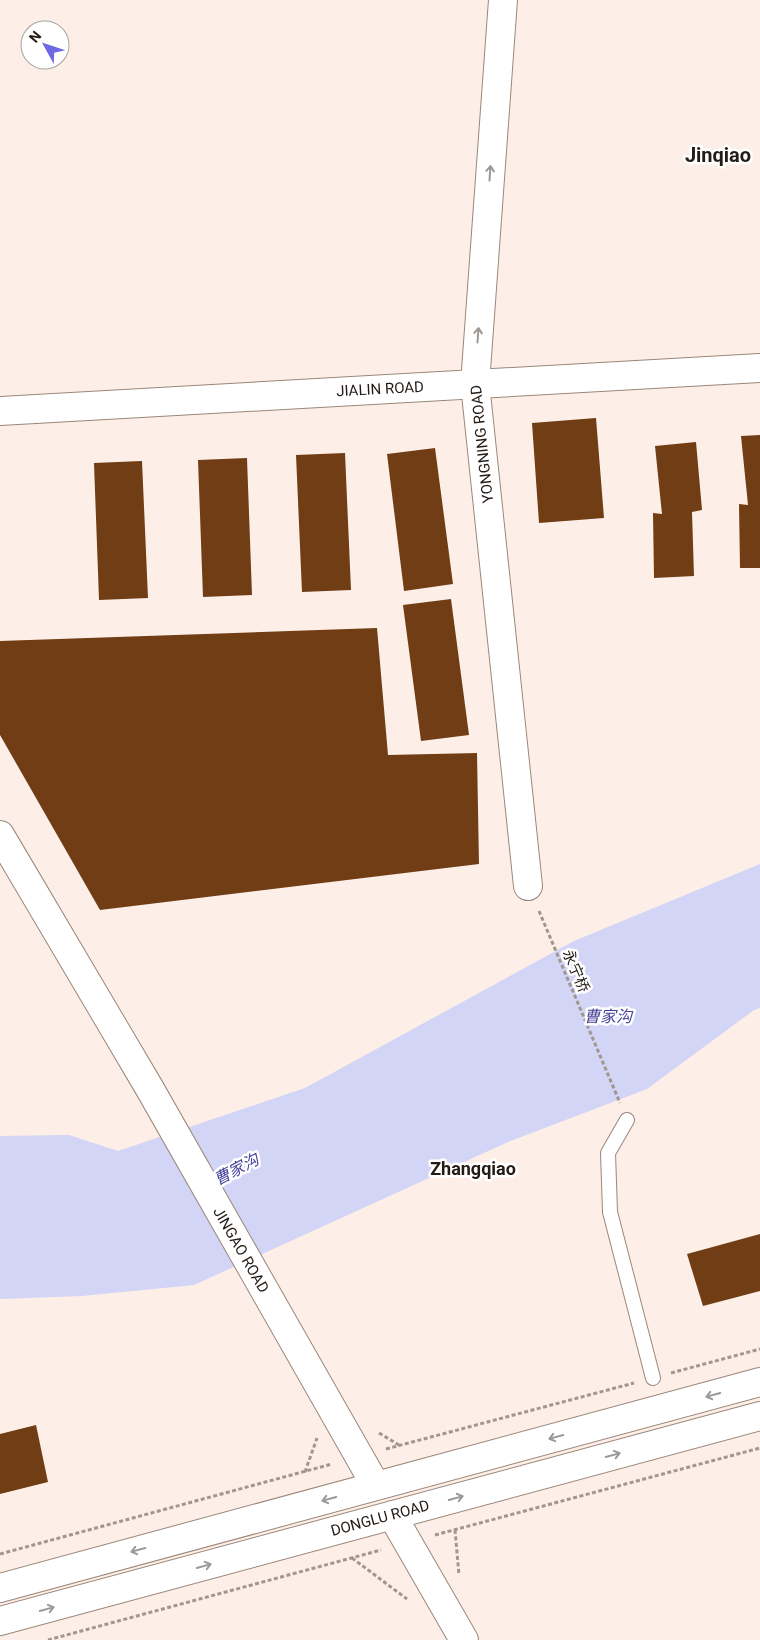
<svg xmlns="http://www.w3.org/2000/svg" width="760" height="1640" viewBox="0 0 760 1640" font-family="Roboto,'Noto Sans SC',sans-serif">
<rect width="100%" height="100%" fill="#fdefe7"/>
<!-- water -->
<path fill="#d2d5f5" d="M760,864V1008L754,1010L647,1089L508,1142L194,1285L82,1296L0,1299V1136L69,1135L118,1151L305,1088L574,941Z"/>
<!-- building -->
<path fill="#703d15" d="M596,418L604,518L539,523L532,423Z
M760,435V568H740L739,504L748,505L741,436Z
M696,442L702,510L692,512L694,576L654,578L653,513L662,514L655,446Z
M435,448L453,584L404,591L387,454Z
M345,453L351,590L302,592L296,455Z
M247,458L252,595L203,597L198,460Z
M142,461L148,598L99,600L94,463Z
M451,599L469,735L421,741L403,605Z
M377,628L388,755L477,753L479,864L100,910L0,735V641Z
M760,1234V1291L703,1306L687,1254Z
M36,1425L48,1482L0,1494V1434Z"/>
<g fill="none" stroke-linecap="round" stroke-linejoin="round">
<defs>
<path id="service" d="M627,1120L608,1153L610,1212L653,1378"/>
<path id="tertiary" d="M503,0L475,384L528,886
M0,411L760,368"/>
<path id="secondary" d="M0,835L150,1089L376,1486
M392,1515L464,1640
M0,1588L760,1382
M0,1621L760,1416"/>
</defs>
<!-- service casing -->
<use href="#service" stroke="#9b877a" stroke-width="16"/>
<!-- tertiary casing -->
<use href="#tertiary" stroke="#9b877a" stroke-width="30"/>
<!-- secondary casing -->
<use href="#secondary" stroke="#9b877a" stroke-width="30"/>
<!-- path -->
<path stroke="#a29690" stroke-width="3" stroke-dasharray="4 2.5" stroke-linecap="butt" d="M539,911L620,1103
M671,1373L760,1349
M379,1433L399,1445
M386,1449L634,1383
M305,1472L317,1438
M455,1530L459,1575
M435,1535L760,1448
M0,1554L332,1464
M352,1558L407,1599
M48,1640L381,1550"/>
<!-- service -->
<use href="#service" stroke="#fff" stroke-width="14"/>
<!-- tertiary -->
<use href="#tertiary" stroke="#fff" stroke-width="28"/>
<!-- secondary -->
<use href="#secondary" stroke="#fff" stroke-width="28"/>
</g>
<!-- one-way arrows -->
<defs><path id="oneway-shaft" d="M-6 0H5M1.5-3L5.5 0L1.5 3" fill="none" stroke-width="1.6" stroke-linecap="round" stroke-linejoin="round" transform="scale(1.25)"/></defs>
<g stroke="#9c9896">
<use href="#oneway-shaft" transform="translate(490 173) rotate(-86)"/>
<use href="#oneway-shaft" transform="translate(478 335) rotate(-86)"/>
<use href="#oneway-shaft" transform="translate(713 1395) rotate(165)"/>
<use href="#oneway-shaft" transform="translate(556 1437) rotate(165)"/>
<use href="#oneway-shaft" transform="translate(613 1455) rotate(-15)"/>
<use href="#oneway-shaft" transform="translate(456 1498) rotate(-15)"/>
<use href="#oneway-shaft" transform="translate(329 1499) rotate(165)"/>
<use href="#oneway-shaft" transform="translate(138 1550) rotate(165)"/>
<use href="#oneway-shaft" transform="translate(204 1566) rotate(-15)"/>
<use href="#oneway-shaft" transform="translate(47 1609) rotate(-15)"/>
</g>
<g text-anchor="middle" stroke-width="5" stroke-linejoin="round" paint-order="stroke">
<!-- street labels -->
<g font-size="15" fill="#231b16" stroke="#fff">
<text transform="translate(380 389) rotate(-3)" y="5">JIALIN ROAD</text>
<text transform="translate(482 444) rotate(-96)" y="5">YONGNING ROAD</text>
<text transform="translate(576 971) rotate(67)" y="5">永宁桥</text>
<text transform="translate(241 1250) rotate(60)" y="5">JINGAO ROAD</text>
<text transform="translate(380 1518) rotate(-15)" y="5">DONGLU ROAD</text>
</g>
<!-- water labels -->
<g font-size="16" font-style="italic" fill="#47419a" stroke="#fff">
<text x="608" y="1022">曹家沟</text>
<text transform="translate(236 1169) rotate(-28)" y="6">曹家沟</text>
</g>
<!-- quarter labels -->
<g font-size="18" font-weight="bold" fill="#231b16" stroke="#fff">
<text x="473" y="1175">Zhangqiao</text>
</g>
<!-- district labels -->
<g font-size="20" font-weight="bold" fill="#231b16" stroke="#fff">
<text x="718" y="162">Jinqiao</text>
</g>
</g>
<!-- north arrow -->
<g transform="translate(45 45) rotate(310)"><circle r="24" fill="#ffffff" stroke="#a7a4a2"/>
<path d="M0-4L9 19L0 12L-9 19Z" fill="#6f68e3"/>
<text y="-8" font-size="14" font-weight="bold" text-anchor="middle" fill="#231b16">N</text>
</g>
</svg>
